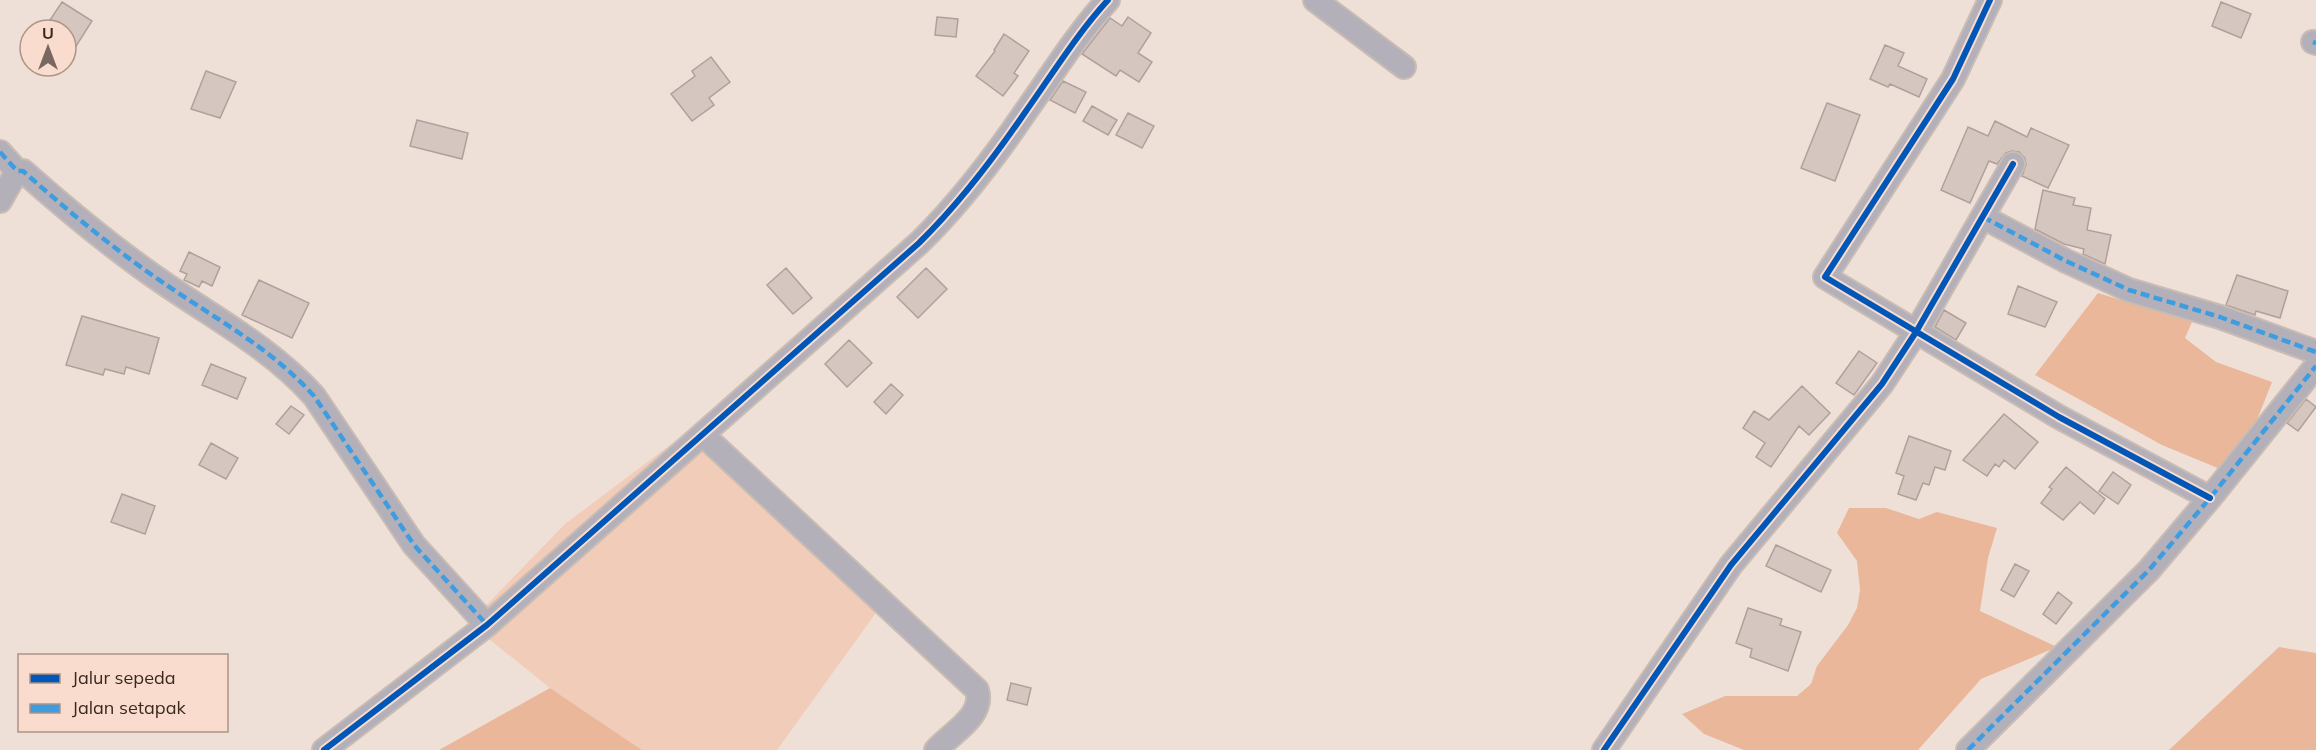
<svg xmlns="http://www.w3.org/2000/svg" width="2316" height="750" viewBox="0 0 2316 750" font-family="Mulish,sans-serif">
<rect width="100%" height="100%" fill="#efe0d7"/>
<!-- green -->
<path fill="#f1ccb9" d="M690,430L891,592L777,750H642L550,688L469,623L565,524Z"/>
<!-- forest -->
<path fill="#eab79b" d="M2098,293L2192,322L2185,338L2216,362L2272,382L2257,420L2220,469L2162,445L2035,375Z
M1849,508H1886L1919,519L1937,512L1997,528L1988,558L1980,611L2057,647L1981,679L1918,750H1744L1704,734L1682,714L1725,696H1797L1811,684L1817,666L1848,625L1857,608L1860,590L1857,561L1837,533Z
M2279,647L2316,653V750H2169Z
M550,688L642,750H439Z"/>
<!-- building -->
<path fill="#d6c6c0" stroke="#b0a09b" stroke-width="1.5" d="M62,2L92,21L66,62V30H47L52,21L50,20Z
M2221,2L2251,14L2241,38L2212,26Z
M937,17L958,19L956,37L935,35Z
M1128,17L1151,33L1138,53L1152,62L1139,82L1120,70L1116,76L1082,54L1110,18L1122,26Z
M1004,34L1029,51L1014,73L1018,76L1003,96L976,76L995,51L994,50Z
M1885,45L1904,53L1898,66L1927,79L1919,97L1890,84L1888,87L1870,79Z
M711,57L730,82L709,98L714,105L692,121L671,94L695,76L692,71Z
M206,71L236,82L220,118L191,109Z
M1063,81L1086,92L1075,113L1050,100Z
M1827,103L1860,115L1835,181L1801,168Z
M1092,106L1117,120L1108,135L1083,121Z
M1128,113L1154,126L1142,148L1116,135Z
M417,120L468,133L462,159L410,146Z
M1995,121L2027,137L2031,128L2069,145L2048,188L2022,176L2026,165L2025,158L2019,152L2012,151L2006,153L1997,164L1989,161L1970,203L1941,190L1968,127L1988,136Z
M2043,190L2075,198L2073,205L2091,208L2087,230L2111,235L2105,264L2083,254L2084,249L2064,244L2035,229Z
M189,252L220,267L212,286L202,281L199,287L184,280L187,274L180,271Z
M786,268L812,298L793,314L767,285Z
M926,268L947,289L918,318L897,297Z
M2237,275L2288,291L2280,318L2256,311L2255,315L2226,305Z
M259,280L309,303L292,338L242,315Z
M2018,286L2057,302L2045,327L2008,314Z
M1944,310L1966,323L1956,340L1935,327Z
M82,316L159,338L149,374L126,367L124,374L105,369L103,375L66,365Z
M849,340L872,363L847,387L825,364Z
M1859,351L1877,363L1854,395L1836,383Z
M211,364L246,378L237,399L202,385Z
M891,384L903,395L886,414L874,402Z
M1802,386L1830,413L1809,435L1799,426L1771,467L1756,457L1765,443L1743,428L1754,411L1769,420Z
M2306,399L2316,407L2298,431L2287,423Z
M291,406L304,415L289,434L276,424Z
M2004,414L2038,442L2015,469L2004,460L1999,467L1995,464L1987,476L1963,460Z
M1909,436L1951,451L1945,470L1935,467L1929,485L1923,483L1916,500L1898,494L1904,476L1896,473Z
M211,443L238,458L226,479L199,465Z
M2066,467L2105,499L2094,514L2080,502L2063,520L2041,503L2052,489L2049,487Z
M2113,472L2131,485L2118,504L2099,491Z
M122,494L155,506L145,534L111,522Z
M1776,545L1831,570L1821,592L1766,566Z
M2015,564L2029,571L2014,597L2001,590Z
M2058,592L2072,603L2056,624L2043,614Z
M1748,608L1782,619L1780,625L1801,632L1788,671L1750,657L1752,649L1736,643Z
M1011,683L1031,688L1027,705L1007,700Z"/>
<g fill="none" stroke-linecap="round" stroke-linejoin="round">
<defs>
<path id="street" d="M1315,0L1404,67
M1990,0L1953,79L1825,277L2059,417L2210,498
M2313,42L2316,43
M0,152L17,171H23C68,211 115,250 165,284C216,319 272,349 314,396L414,545L487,625
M0,201L17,171
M1983,217L2066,261L2129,290L2220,317L2316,352
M703,435L977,690C985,716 951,733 936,750
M324,750L487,625L919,243C960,203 994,158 1026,111C1053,73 1077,34 1108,0
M1604,750L1731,565L1882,384L1916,332L2013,164
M1968,750L2149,570L2210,498L2316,366"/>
</defs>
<!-- street casing -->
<use href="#street" stroke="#c9bcb4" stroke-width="26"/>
<!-- street -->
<use href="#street" stroke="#b3b0b9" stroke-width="22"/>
<!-- quiet -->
<path stroke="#3e9ce0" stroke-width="4.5" stroke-dasharray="9 4.5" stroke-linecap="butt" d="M2313,42L2316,43
M0,152L17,171H23C68,211 115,250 165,284C216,319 272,349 314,396L414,545L487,625
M1983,217L2066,261L2129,290L2220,317L2316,352
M1968,750L2149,570L2210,498L2316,366"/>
<defs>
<path id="cycleway" d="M1990,0L1953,79L1825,277L2059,417L2210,498
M324,750L487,625L919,243C960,203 994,158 1026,111C1053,73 1077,34 1108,0
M1604,750L1731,565L1882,384L1916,332L2013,164"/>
</defs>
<!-- cycleway casing -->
<use href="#cycleway" stroke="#f9dccd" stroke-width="10"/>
<!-- cycleway -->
<use href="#cycleway" stroke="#0057b8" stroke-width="6"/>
</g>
<!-- legend -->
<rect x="18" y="654" width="210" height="78" fill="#f9dccd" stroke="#ad9487" stroke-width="1.5"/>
<rect x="30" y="674" width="30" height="9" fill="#0057b8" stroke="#ad9487" stroke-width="1.5"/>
<text x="72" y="684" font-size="18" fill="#3a281f">Jalur sepeda</text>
<rect x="30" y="704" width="30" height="9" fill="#3e9ce0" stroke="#ad9487" stroke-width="1.5"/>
<text x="72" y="714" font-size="18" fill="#3a281f">Jalan setapak</text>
<!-- north arrow -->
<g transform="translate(48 48)"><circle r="28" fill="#f9dccd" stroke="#ad9487" stroke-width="1.5"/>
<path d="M0-4.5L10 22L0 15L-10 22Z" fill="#79685f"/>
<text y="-9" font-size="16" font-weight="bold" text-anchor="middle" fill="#3a281f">U</text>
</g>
</svg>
